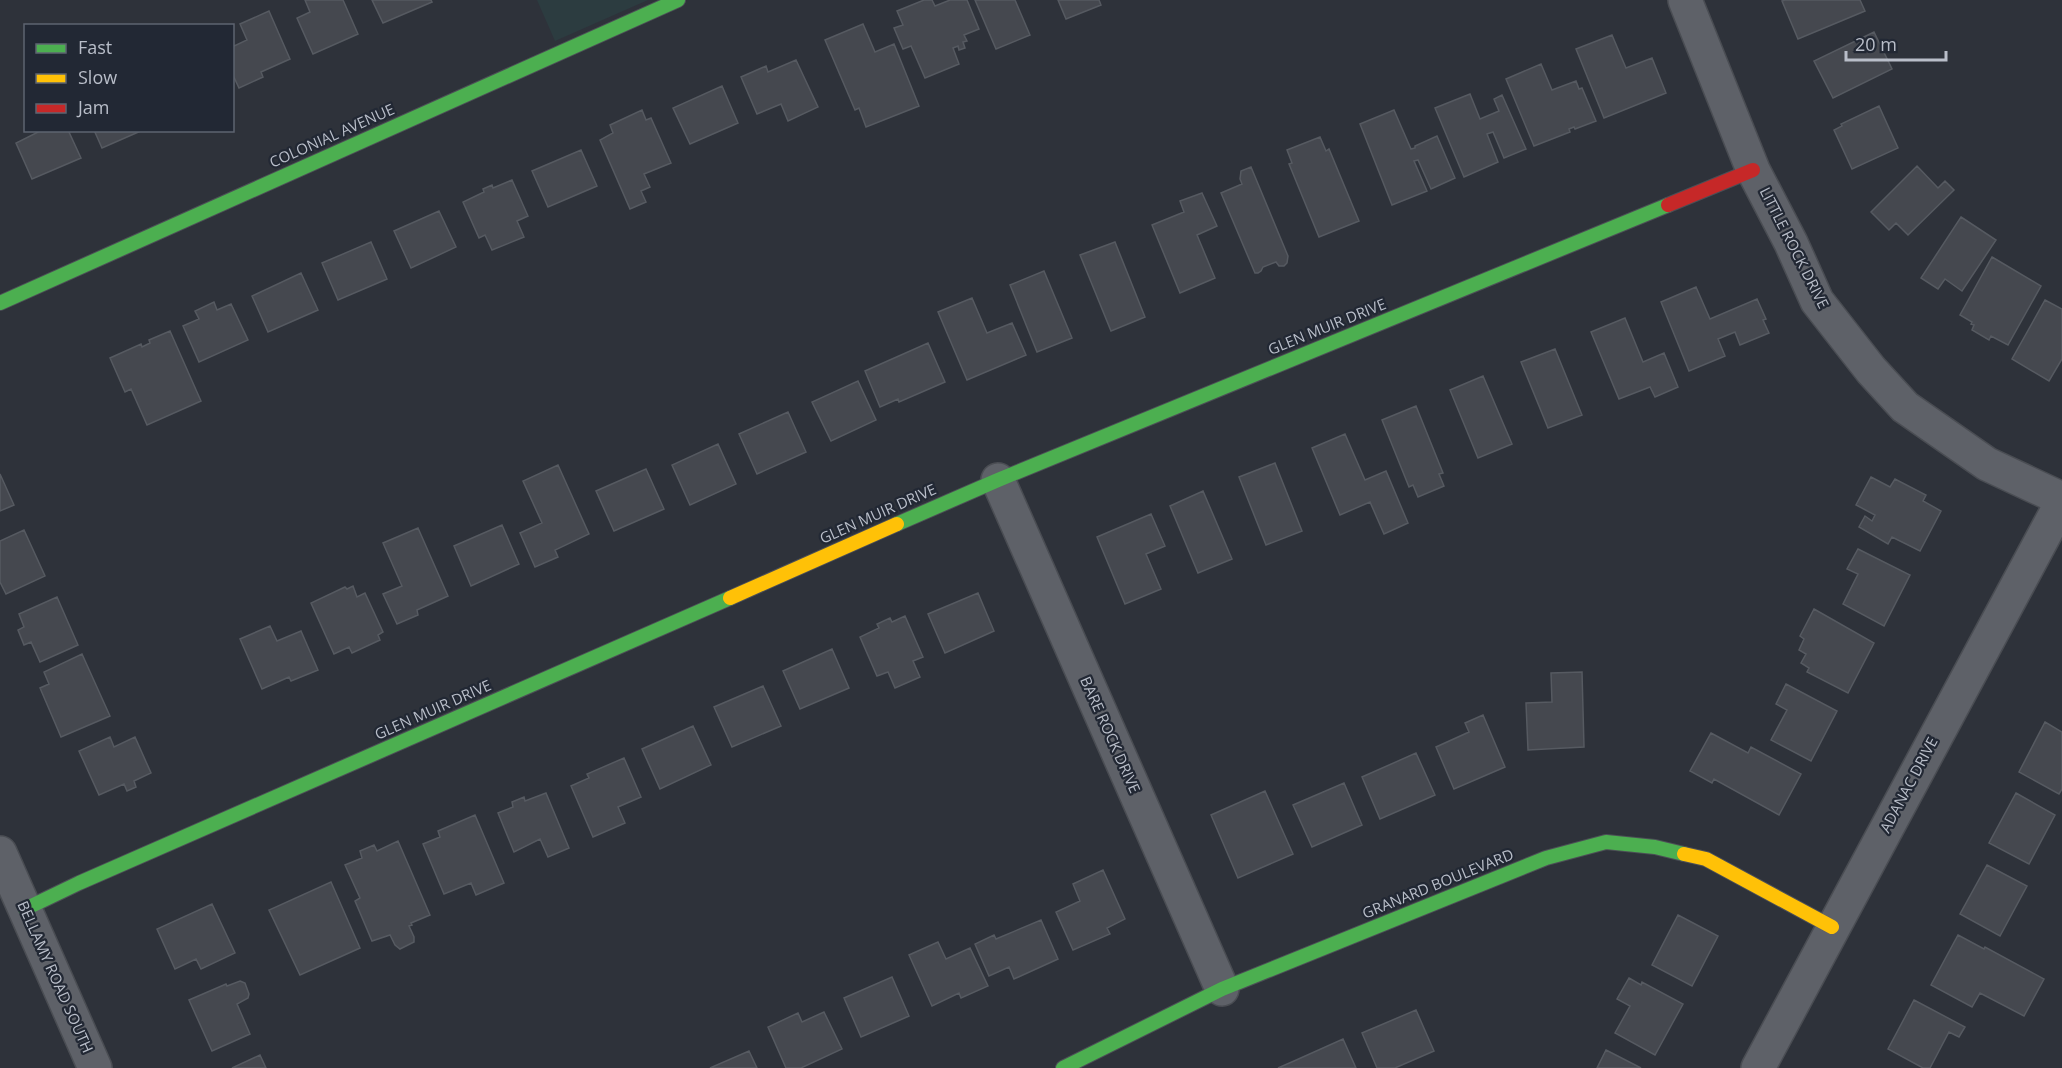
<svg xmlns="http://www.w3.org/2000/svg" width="2062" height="1068" viewBox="0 0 2062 1068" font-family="'Open Sans',sans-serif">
<rect width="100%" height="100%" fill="#2e323a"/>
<!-- green -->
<path fill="#2c3c40" d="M537,0H648L555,41Z"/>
<!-- building -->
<path fill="#45484f" stroke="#565a61" stroke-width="1.5" d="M305,0H343L358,34L313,54L297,18L310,12Z
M372,0H431L432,2L383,23Z
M924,0H932L935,6L950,0H967L979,29L964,35L967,41L963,42L965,48L959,50L958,46L953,48L959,64L925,78L911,46L903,49L894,28L903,25L897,11Z
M975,0H1015L1030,35L996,49Z
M1058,0H1099L1101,5L1066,19Z
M1785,0H1860L1865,11L1798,39L1782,1Z
M269,11L290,59L261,72L263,77L239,88L232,73V47L247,40L240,24Z
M863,24L875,52L894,44L919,106L866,127L859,108L855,110L825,40Z
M1874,32L1892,69L1833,98L1814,61Z
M1612,35L1626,68L1652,58L1666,93L1604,118L1576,49Z
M796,60L818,107L788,121L781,104L757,114L741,77L766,66L768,72Z
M1541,64L1552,90L1576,81L1579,89L1582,88L1596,121L1575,129L1574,127L1569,129L1570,132L1534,146L1506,79Z
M722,86L738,123L690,144L673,108Z
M1470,94L1480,119L1499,111L1494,99L1502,95L1526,149L1504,158L1493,132L1487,134L1498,162L1464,177L1435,108Z
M1879,106L1898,148L1852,169L1834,130L1842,126L1841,124Z
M642,110L646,120L651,118L671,163L644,174L650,187L641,191L646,202L630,209L600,140L613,133L610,125Z
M1394,110L1411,149L1415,148V146L1437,136L1455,178L1431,189L1418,160L1414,161L1427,191L1392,205L1360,124Z
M42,130H73L69,132L81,158L32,179L16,143Z
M94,130H143L102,148Z
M1320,137L1326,151L1329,149L1359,221L1319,237L1289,164L1292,163L1287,150Z
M581,150L597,186L548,207L532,171Z
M1917,166L1938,188L1945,181L1954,190L1908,235L1896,223L1889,230L1871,212Z
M1251,167L1288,256L1287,263L1284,266H1279L1276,262L1263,267L1261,271L1258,273H1255L1221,193L1242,184L1240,179L1241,171Z
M512,180L528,216L517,221L524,237L492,250L485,235L479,238L463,202L484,192L483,189L492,185L493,188Z
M1202,193L1217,226L1197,235L1215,278L1180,293L1152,225L1184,212L1180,201Z
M439,211L456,247L411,268L394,231Z
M1961,217L1996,240L1962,291L1945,279L1938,289L1921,278Z
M371,242L387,279L338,300L322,263Z
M1115,242L1145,317L1111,331L1080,255Z
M1992,257L2041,286L2008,345L1991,336L1989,340L1972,330L1974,325L1971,324L1972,322L1960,315Z
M1044,271L1072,338L1037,352L1010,285Z
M301,273L318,310L268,332L252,296Z
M1696,287L1710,319L1757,299L1766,319L1763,320L1769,333L1740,345L1735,332L1718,339L1725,356L1689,371L1661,302Z
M972,298L987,333L1012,323L1026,355L967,380L938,312Z
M2045,300L2062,309V359L2049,381L2012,359Z
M214,302L217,310L231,304L248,340L199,362L183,326L199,319L195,311Z
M1625,318L1643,362L1664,353L1678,387L1655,397L1650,387L1619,399L1591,332Z
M170,331L201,401L147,425L131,389L125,392L110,358L141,344L142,347L150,343L149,340Z
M928,343L945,382L899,402L898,399L880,407L865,371Z
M1555,349L1582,415L1548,428L1521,362Z
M1483,376L1512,444L1478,458L1450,390Z
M858,381L876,420L831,441L812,402Z
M1416,406L1443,473L1439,474L1444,486L1418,497L1413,485L1409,487L1382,420Z
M788,412L806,452L757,474L739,434Z
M1345,434L1365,480L1386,471L1408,523L1384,534L1370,502L1340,515L1312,448Z
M718,444L736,484L690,505L672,465Z
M1275,463L1302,531L1266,545L1239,477Z
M558,465L589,534L555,550L558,557L535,567L520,533L542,523L523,481Z
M646,469L664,509L614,531L596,491Z
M0,474L14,505L0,511Z
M1871,477L1890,487L1895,479L1926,495L1923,501L1941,511L1920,551L1892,537L1888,544L1859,527L1865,516L1872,521L1875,515L1856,505Z
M1203,491L1232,559L1198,573L1170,506Z
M1151,514L1165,546L1146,554L1161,589L1125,604L1097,537Z
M502,525L519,564L471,586L454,546Z
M418,528L448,596L417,610L418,615L397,624L383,594L402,586L383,543Z
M24,530L45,576L6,594L0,582V541Z
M1858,549L1910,575L1884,626L1843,604L1858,574L1847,569Z
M353,586L357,597L365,593L383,632L378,635L380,640L352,653L349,647L334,654L311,603L345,587L347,589Z
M978,593L994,631L945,653L928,614Z
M57,597L78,645L40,662L31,642L24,645L18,630L24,627L19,614Z
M1814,609L1874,643L1848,693L1807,672L1809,668L1801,663L1806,654L1799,650L1804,639L1800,636Z
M905,616L923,657L913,661L920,677L895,688L888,672L877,676L860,637L879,628L877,624L890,618L892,622Z
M270,626L277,641L301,631L318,670L291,681L289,677L262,689L240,639Z
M832,649L849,688L800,709L783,671Z
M82,654L110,716L61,737L40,688L49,684L44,672Z
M1582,672L1584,747L1528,750L1526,703L1552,702L1551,673Z
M1786,684L1837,711L1811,761L1771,740L1787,710L1776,704Z
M763,686L781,726L732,747L714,707Z
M1483,715L1505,767L1454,789L1436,747L1469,732L1465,723Z
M2045,722L2062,732V789L2059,794L2019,772Z
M693,726L711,765L660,789L642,749Z
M1711,733L1748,753L1751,747L1801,774L1779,815L1714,779L1712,783L1690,771Z
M110,737L114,747L135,737L151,773L134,781L136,787L127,791L124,784L99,795L79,751Z
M1416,753L1435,795L1380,819L1362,777Z
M624,758L641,797L618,807L625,823L593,837L571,786L589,778L587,774Z
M1344,783L1362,825L1312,847L1293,805Z
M1265,791L1293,854L1238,878L1211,815Z
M546,793L569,848L548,857L540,839L514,852L498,813L513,807L512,802L524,797L525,801Z
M2016,793L2055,815L2029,864L1989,843Z
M475,815L504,883L476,895L471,883L444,894L423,844L440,837L438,831Z
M398,841L430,915L411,923L412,925L409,926L414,937V942L400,949L395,945L390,935L372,941L355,901L360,898L345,865L362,858L360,851L374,845L377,851Z
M1987,865L2027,886L2000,936L1960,914Z
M1103,870L1125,919L1107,928L1110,934L1073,950L1056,912L1080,901L1073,884Z
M331,882L360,948L300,975L269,910Z
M212,904L235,953L201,969L196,959L175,969L157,929Z
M1678,915L1718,936L1692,986L1652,965Z
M1041,920L1058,959L1014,979L1009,967L989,976L975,944L994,935L996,939Z
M1958,935L1984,949L1985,947L2044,979L2024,1016L1980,993L1972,1007L1931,985Z
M938,942L946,959L970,948L988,986L961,998L959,993L932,1006L909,955Z
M892,977L909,1016L861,1037L844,998Z
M1629,978L1641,985L1642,982L1683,1004L1655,1055L1615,1033L1630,1006L1617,999Z
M240,981L245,983L249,994L248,998L237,1004L250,1034L212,1051L189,1000L226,984L227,986Z
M1914,1000L1965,1027L1959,1037L1949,1032L1930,1068H1923L1888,1049Z
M1416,1010L1434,1051L1395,1068H1377L1362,1033Z
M824,1012L842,1049L801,1068H786L768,1027L798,1013L802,1022Z
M1343,1039L1356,1068H1278L1294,1061Z
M1606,1050L1641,1068H1597Z
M749,1051L757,1068H710Z
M260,1055L266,1068H232Z"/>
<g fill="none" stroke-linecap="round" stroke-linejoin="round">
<defs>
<path id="street" d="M1685,0L1753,170L1791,243L1817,301L1871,370L1905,407L1987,464L2062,499
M998,480L1222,989
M0,853L95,1068
M1758,1068L2062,502"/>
<path id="fast" d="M0,303L678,0
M897,524L998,480L1668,205
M25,909L79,883L730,598
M1063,1068L1222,989L1546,858L1606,842L1655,847L1684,854"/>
<path id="slow" d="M730,598L897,524
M1684,854L1706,859L1832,927"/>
<path id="jam" d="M1668,205L1753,170"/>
</defs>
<!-- street casing -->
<use href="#street" stroke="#4a4d53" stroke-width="36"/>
<!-- fast casing -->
<use href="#fast" stroke="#4c4f56" stroke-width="16"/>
<!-- slow casing -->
<use href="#slow" stroke="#4c4f56" stroke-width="16"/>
<!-- jam casing -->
<use href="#jam" stroke="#4c4f56" stroke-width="16"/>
<!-- street -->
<use href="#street" stroke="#5e6168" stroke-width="33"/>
<!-- fast -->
<use href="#fast" stroke="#4caf50" stroke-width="14"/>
<!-- slow -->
<use href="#slow" stroke="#ffc107" stroke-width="14"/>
<!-- jam -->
<use href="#jam" stroke="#c62828" stroke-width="14"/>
</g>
<g text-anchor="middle" stroke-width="4.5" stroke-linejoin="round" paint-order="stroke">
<!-- street labels -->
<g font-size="15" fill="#b9bec9" stroke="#222834">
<text transform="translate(332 136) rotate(-24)" y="5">COLONIAL AVENUE</text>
<text transform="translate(1794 248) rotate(63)" y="5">LITTLE ROCK DRIVE</text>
<text transform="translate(1327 327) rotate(-22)" y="5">GLEN MUIR DRIVE</text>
<text transform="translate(878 514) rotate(-24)" y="5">GLEN MUIR DRIVE</text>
<text transform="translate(433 710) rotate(-24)" y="5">GLEN MUIR DRIVE</text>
<text transform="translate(1110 735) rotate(66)" y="5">BARE ROCK DRIVE</text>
<text transform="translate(1909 785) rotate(-62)" y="5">ADANAC DRIVE</text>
<text transform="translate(1438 884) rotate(-22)" y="5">GRANARD BOULEVARD</text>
<text transform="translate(55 977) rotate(66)" y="5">BELLAMY ROAD SOUTH</text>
</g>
</g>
<!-- legend -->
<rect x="24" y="24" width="210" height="108" fill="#222834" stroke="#5e6470" stroke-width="1.5"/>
<rect x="36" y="44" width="30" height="9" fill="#4caf50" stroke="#5e6470" stroke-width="1.5"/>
<text x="78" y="54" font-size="18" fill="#b9bec9">Fast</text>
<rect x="36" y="74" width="30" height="9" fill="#ffc107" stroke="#5e6470" stroke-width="1.5"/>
<text x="78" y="84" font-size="18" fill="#b9bec9">Slow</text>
<rect x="36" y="104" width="30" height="9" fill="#c62828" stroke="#5e6470" stroke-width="1.5"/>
<text x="78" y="114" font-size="18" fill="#b9bec9">Jam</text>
<!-- scale -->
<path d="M1846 51v9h100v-9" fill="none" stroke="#b9bec9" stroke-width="3"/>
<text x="1855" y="51" font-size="18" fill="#b9bec9" stroke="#222834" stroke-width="4.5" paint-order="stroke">20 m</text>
</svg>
